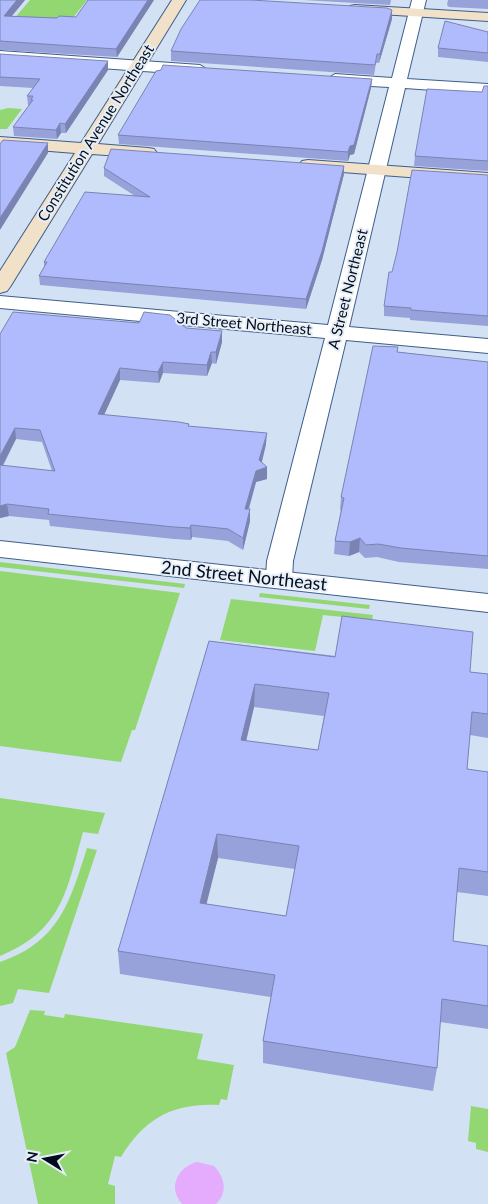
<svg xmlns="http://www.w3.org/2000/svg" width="488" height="1204" viewBox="0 0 488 1204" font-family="Lato,sans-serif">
<rect width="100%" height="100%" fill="#d3e1f5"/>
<!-- green -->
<path fill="#93d773" d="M30,0H87L69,23L13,20Z
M8,108L22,109L7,129H0V110Z
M0,562L185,584L184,588L0,567Z
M0,571L180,593L135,730H132L121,762L0,746Z
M260,593L370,605L369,609L259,597Z
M231,599L373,615L372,620L323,615L315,651L220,640Z
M0,798L105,813L98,834L83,832C67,890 62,931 0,956Z
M87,848L97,850L49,993L18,989L13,1003L0,1006V962C59,942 70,902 87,848Z
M30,1010L45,1011L44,1015L64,1018L65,1014L203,1034L197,1059L234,1065L227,1100L221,1099L219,1105C173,1103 145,1118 121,1157L115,1156L108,1184L115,1186V1204H38L6,1053L15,1047Z
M471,1106L488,1109V1152L476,1149V1143L468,1141Z"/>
<!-- water -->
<path fill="#e5abfc" d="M197,1162L214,1166C225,1178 228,1192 216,1204H182C167,1187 178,1167 197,1162Z"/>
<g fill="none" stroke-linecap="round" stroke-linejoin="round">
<defs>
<path id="minor" d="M412,0H426L407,79L488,84V94L405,88L349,327L488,339V353L346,340L293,561L292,579L289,585L279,588L269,585L266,579L267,561L325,338L0,308V296L328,325L389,87L335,84L327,79L335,74L392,78Z
M0,51L200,65L208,70L200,75L0,61Z"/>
<path id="tertiary" d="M0,541L488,594V612L0,557Z"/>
<path id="secondary" d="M172,0H186L98,144L148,148L154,149L157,153L154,157L148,158L92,154L10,287L7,291L0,293V271L75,153L0,147V137L81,143Z
M355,5L488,13V21L350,12L348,9L350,6Z
M308,160L488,173V183L302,169L299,165L302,161Z"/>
</defs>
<!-- minor casing -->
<use href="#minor" stroke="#3e5e89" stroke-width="2"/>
<!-- tertiary casing -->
<use href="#tertiary" stroke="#3e5e89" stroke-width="2"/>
<!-- secondary casing -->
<use href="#secondary" stroke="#3e5e89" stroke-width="2"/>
<!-- minor -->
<use href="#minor" fill="#fff" fill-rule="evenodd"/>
<!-- tertiary -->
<use href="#tertiary" fill="#fff" fill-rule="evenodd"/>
<!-- secondary -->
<use href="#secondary" fill="#f1e1c9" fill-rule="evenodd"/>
</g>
<!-- wall -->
<path fill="#97a1da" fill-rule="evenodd" d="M0,0H25L12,16L57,18L76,17L154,0L117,57L0,50Z
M303,0H391L390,5Z
M448,0H488V9L449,7L447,5Z
M392,10V19L379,63H376L374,75L171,61V51Z
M488,32V62L438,57V48Z
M0,54L108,70L66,133H61L57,139L14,136L13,127L29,105H28L27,96L33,88L0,86Z
M372,79L371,88L354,154L350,155L348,161L119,144L118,135Z
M488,86V171L414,166L415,156Z
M344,166V174L322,260L306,309L40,285L39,276L44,267V262L135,196L104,176V168Z
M488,175V326L410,320V318L384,316V306L392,272Z
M186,328L222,342L216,364L212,363L207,376L163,373L159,383L120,380L104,415L189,424V426L266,444L262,462L267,479L256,482L249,509L250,521L243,550L228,541L192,537L191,540L174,539L50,526L49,520L9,516L0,518V334ZM16,439L42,442L52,471L3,466Z
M397,352L488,362V569L399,562L377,557L365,558L359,552L349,556L334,554L335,541L341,510H340L341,497Z
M209,641L488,674V738L470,735L467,769L488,772V896L457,892L453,941L488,946V1029L440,1022L437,1068L433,1091L263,1063V1041L271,997L120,974L118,951ZM254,707L324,716L318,750L246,741ZM218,858L295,869L286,916L206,904Z"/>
<!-- shaded-wall -->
<path fill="#7b83b2" d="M17,0H25L5,24L4,16Z
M148,0H154L117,57L116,49Z
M392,10V19L379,63L380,54Z
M108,61V70L66,133L65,124Z
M372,79L371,88L354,154L350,155L348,161V152Z
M60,123L61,133L57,139L56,130Z
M48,143V153L0,230V218Z
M344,166V174L322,260L306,309V299Z
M222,331V342L216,364V352Z
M211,352L212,363L207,376V365Z
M163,362V373L159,383L158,372Z
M120,368V380L99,426L98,414Z
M15,428L16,439L0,470V456Z
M267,433L266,444L260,469L267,467V479L256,482L245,521V509Z
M7,504L9,516L0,518V506Z
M250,509V521L243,550V538Z
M191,525L192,537L191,540L190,528Z
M360,538L359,552L349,556L350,542Z
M255,684L254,707L241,763V740Z
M217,834L218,858L201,926L200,903Z"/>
<!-- building -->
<path fill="#b0bbfe" stroke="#7b83b2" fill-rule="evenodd" d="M0,0H17L4,16L57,18L59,16L76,17L88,0H148L116,49L0,41Z
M200,0H251L387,8L392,10L380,54H377L375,65L171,51L181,29Z
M445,21L488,32V53L438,48Z
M0,54L108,61L65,124L60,123L56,130L13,127L33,100H31L33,96H27L40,79L0,77Z
M163,65L372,79L354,145L350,146L348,152L118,135L156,71L161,70Z
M484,86H488V161L415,156L427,89L482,92Z
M3,140L48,143L0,218V144Z
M111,149L344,166L322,251L306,299L39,276L47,262H44L85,192L150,197L104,168Z
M412,170L488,175V316L411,310V308L384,306L389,272H392L397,252Z
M13,312L139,323L144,312L170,315L186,328L222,331L216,352H211L207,365L163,362L158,372L120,368L98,414L179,422L189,424L188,426L267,433L259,460L267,467L256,471L245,509H250L243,538L228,529L191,525L190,528L174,527L48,514L49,509L7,504L0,506V465L55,471L40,430L15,428L0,456V334Z
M373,346L398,347L397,352L488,362V556L401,548L378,544L366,545L360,538L350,542L335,541L344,498L341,497Z
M342,616L473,632L470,672L488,674V714L472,712L467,769L488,772V872L459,868L453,941L488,946V1006L442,999L437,1068L263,1041L275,975L118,951L209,641L335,657ZM255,684L329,693L318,750L241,740ZM217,834L299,846L286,916L200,903Z"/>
<g text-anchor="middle" stroke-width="4" stroke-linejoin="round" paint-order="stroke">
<!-- far-street labels -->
<g font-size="15" fill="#020c1c" stroke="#e6eef8">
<text transform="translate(96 133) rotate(-58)" y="5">Constitution Avenue Northeast</text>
<text transform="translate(348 289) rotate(-76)" y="5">A Street Northeast</text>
<text transform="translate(244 324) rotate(5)" y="5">3rd Street Northeast</text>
</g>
<!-- street labels -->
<g font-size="18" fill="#020c1c" stroke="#e6eef8">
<text transform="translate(244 576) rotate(6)" y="6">2nd Street Northeast</text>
</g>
</g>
<!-- north arrow -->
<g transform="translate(45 1159) rotate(280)" stroke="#e6eef8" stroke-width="4" paint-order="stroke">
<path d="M0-4L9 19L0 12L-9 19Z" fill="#020c1c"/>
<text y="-8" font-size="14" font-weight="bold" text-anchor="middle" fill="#020c1c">N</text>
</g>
</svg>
